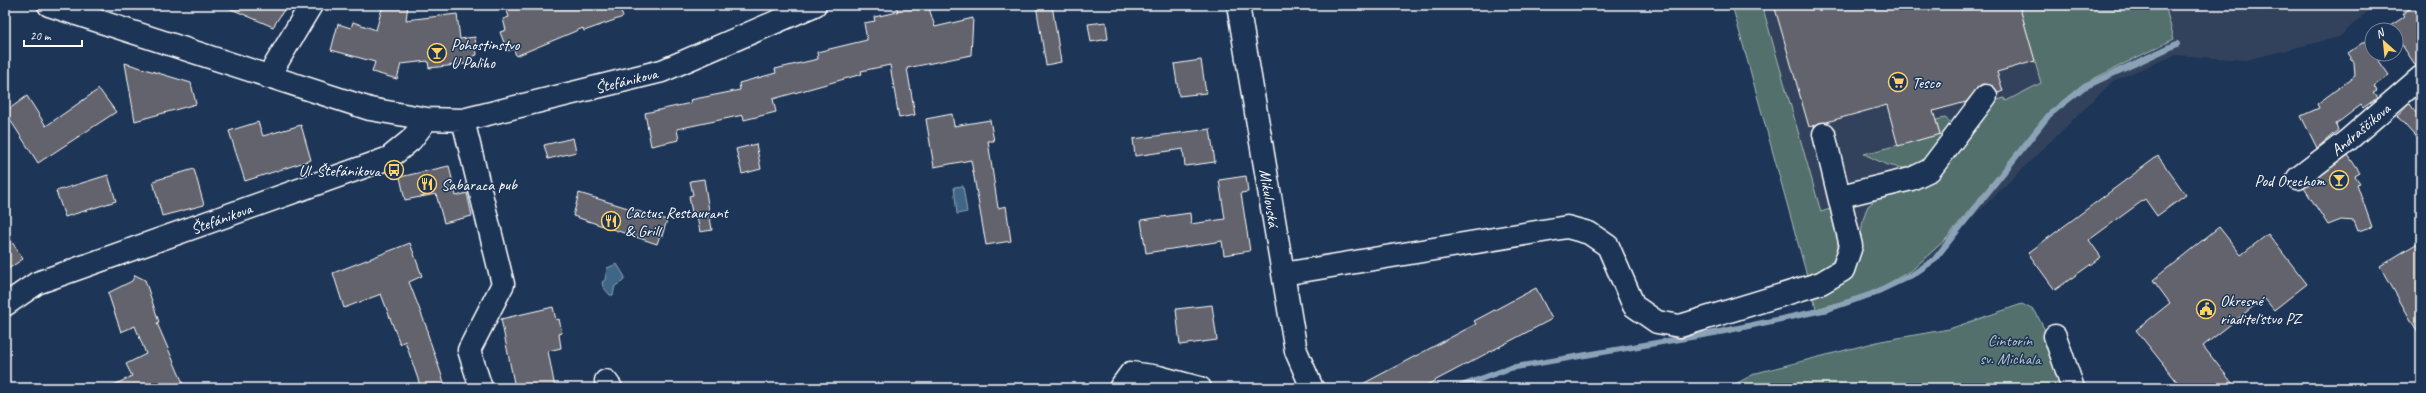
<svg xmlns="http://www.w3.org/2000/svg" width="2426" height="393" viewBox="0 0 2426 393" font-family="Caveat,sans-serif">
<rect width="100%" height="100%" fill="#1d3557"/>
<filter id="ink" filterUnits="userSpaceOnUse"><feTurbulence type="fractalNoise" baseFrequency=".025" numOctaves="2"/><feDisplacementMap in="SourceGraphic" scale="8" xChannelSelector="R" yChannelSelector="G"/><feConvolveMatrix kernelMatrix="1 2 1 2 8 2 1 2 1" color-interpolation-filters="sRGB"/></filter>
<g filter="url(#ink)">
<!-- built -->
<path fill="#32435d" d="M1745,5H2375L2339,37L2246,60L2175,55L2113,81L1917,271L1828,309Z"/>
<!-- green -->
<path fill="#526f6d" stroke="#a8b7b6" d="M1732,5H1762L1821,212L1833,208C1839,243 1847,263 1807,276Z
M2019,5H2165L2174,39L2083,84L2048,113L1946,239L1912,270L1871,293L1816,309L1813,296C1848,284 1858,274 1861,236C1862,225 1863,216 1868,206L1995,101L2004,98L2006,101L2041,83Z
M1945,118L1953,124L1937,155L1908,169L1887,165L1864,154L1940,134L1936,120Z
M2022,304L2035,311L2052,344L2063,382L2047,388H1728L1756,373L1881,341L1949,329Z"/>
<!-- water -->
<path fill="#3f6687" stroke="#8ca3b7" d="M963,186L967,212L957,214L954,187Z
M617,264L625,277L622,282L615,286L613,295H610L603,287L602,282L605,280L607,268Z"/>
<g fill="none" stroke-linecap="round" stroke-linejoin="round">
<!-- stream -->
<path stroke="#8ca3b7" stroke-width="6" d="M1456,388L1510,368L1720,332L1828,309L1872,294L1912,275L1934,260L2049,115L2084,87L2177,44"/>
</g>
<!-- building -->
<path fill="#62636c" stroke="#fff" d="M222,5H287L273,27Z
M383,5H408L406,20L457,14L460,39L475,37L477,55L473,56L474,63L429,68L428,61L401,64L397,79L372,72L375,62L331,50L338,24L351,28L353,22L376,30Z
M505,5H618L623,17L584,31L583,28L516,56L514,49L507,51L500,32L506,30L503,19L509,17Z
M896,5H928L935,27L973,18L971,55L907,68L915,115L899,118L890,65L861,71L862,74L773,99L776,112L744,120L743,115L677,129L679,140L651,146L645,113L691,103L690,100L740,90L739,83L776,73L775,69L818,59L817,52L867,40L864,23L875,21L874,17L898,12Z
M1036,5H1052L1061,62L1046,65Z
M1774,5H2019L2035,61L1997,72L2003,91L1998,93L1993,86L1982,84L1966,102L1933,111L1940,134L1898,146L1887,105L1809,127Z
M2415,5H2421V65L2416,66L2396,36V30H2392L2390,26L2404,17L2402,14Z
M1106,22L1108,39L1091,42L1088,24Z
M2365,41L2389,75L2374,86L2377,91L2373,93L2377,98L2363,108L2361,105L2336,124L2338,130L2317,148L2301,116L2319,108L2317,104L2355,76L2354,62L2348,53Z
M1201,60L1206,93L1179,96L1174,64Z
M125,63L191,83L196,104L135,121Z
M99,89L116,112L38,163L5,112L27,96L46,126Z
M2410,104L2421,120V143L2397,116Z
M952,114L954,126L990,120L994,141H988L998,208L1006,206L1011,241L986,245L971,160L934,167L926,119Z
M258,122L263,136L301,125L311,160L245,181L229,131Z
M1210,129L1215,162L1185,166L1183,149L1135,156L1133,139Z
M573,138L576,152L548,159L544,145Z
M756,144L761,169L742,174L736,149Z
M2348,155L2360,173L2355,176L2360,183L2357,184L2372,227L2358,231L2354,221L2341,220L2328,225L2304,188Z
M2158,156L2186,195L2157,216L2145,199L2089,240L2101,257L2055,290L2028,253Z
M449,166L456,196L467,193L472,216L444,223L436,194L405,200L400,177Z
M194,169L204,205L162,216L153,181Z
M108,175L116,201L65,217L56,191Z
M1246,176L1248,192L1241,193L1250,251L1224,255L1222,241L1146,253L1141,220L1190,213L1191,224L1225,219L1219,180Z
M704,179L712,230L700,232L696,212L692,213L689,196L693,195L690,181Z
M579,193L667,220L662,236L660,235L657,244L573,216Z
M2219,227L2241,255L2268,234L2307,284L2274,310L2264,298L2203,346L2236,388H2182L2136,330L2170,303L2153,280Z
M5,231L23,259L5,271Z
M2421,241V338L2380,266Z
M410,243L422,276L409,282L428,331L427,332L446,388H421L405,341L400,344L381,294L344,308L333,273Z
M135,275L145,280L159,322L157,323L185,388H108L132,376L126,364L146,354L135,326L121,332L108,293L132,281Z
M1536,288L1552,319L1421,388H1355L1476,324L1474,321Z
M1212,305L1217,340L1180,345L1176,309Z
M553,307L556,320L559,319L562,333L559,334L561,348L548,351L555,388H515L501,319Z"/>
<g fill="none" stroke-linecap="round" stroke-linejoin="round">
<defs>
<path id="minor" d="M49,5L370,109L427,119L463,120L662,71L815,5
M1238,5L1296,351L1312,388
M268,77L311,5
M463,120L503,284L469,350L481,388
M2298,178L2348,140L2421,77
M1841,196L1911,179L1930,170L1986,96
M1283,274L1567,227L1589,233L1608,246L1634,306L1657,322L1680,326L1821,283L1843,270L1851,246L1824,134
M5,305L37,283L389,158L411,140L427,119
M2055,336L2073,388
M606,381L611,388
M1120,388L1131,373L1159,377L1200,388"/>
</defs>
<!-- minor casing -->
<use href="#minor" stroke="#fff" stroke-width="25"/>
<!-- minor -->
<use href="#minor" stroke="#1d3557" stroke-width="22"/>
</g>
</g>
<!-- icons -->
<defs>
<symbol id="bar-ring" viewBox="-11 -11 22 22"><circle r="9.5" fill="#1d3557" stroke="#ffd166" stroke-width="1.5"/><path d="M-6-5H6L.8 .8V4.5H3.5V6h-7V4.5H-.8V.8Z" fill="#ffd166"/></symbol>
<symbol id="supermarket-ring" viewBox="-11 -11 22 22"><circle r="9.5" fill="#1d3557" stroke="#ffd166" stroke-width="1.5"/><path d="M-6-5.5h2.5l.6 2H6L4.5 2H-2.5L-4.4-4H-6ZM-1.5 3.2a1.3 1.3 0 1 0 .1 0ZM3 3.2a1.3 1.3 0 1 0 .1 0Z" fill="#ffd166"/></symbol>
<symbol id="bus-ring" viewBox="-11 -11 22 22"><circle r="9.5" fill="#1d3557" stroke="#ffd166" stroke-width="1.5"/><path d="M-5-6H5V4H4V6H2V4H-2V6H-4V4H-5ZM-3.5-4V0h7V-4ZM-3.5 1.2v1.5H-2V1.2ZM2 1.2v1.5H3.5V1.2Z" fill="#ffd166"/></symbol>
<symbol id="restaurant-ring" viewBox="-11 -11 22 22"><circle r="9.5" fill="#1d3557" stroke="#ffd166" stroke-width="1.5"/><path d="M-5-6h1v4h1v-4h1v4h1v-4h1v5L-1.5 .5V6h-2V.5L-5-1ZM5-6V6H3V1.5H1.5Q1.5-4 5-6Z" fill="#ffd166"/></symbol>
<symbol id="civic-ring" viewBox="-11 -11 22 22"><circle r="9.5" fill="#1d3557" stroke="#ffd166" stroke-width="1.5"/><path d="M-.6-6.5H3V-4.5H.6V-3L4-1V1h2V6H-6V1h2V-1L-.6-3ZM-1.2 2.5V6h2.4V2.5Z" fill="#ffd166"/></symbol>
</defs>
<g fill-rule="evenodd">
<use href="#bar-ring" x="426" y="42" width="22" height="22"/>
<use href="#supermarket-ring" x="1887" y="71" width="22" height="22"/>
<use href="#bus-ring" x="383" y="159" width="22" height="22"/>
<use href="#bar-ring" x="2328" y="169" width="22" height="22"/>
<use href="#restaurant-ring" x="416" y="173" width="22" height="22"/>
<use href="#restaurant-ring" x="600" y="210" width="22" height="22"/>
<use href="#civic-ring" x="2195" y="298" width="22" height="22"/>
</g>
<g text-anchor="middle" stroke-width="3" stroke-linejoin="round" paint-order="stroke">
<!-- poi labels -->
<g font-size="16" fill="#fff" stroke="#1d3557" text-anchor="start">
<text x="451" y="50">Pohostinstvo<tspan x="451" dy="18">U Paliho</tspan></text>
<text x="1912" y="88">Tesco</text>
<text x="380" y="176" text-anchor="end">Ul. Štefánikova</text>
<text x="2325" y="186" text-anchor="end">Pod Orechom</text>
<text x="441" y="190">Sabaraca pub</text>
<text x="625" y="218">Cactus Restaurant<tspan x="625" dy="18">&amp; Grill</tspan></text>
<text x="2220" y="306">Okresné<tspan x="2220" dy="18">riaditeľstvo PZ</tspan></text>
</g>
<!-- street labels -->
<g font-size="16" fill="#fff" stroke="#1d3557">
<text transform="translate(626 80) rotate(-14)" y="6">Štefánikova</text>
<text transform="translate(2360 129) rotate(-40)" y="6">Andraščíkova</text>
<text transform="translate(1270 198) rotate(81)" y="6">Mikulovská</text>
<text transform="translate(221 218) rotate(-20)" y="6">Štefánikova</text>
</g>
<!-- park labels -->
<g font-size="16" fill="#bac5c5" stroke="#1d3557">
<text x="2010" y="346">Cintorín<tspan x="2010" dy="18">sv. Michala</tspan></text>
</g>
</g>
<!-- margin -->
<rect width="2426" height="393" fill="none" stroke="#1d3557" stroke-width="20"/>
<rect x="10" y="10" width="2406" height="373" fill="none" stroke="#fff" stroke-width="1.5" filter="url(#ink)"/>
<!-- north arrow -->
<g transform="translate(2384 42) rotate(333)"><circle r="19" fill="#1d3557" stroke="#77869a"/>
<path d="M0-3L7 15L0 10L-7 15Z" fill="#ffd166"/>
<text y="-6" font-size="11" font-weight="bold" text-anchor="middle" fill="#ffffff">N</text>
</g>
<!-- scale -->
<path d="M24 40v6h58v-6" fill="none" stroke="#ffffff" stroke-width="2"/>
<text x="30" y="40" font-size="12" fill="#ffffff" stroke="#1d3557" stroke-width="3" paint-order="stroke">20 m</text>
</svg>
